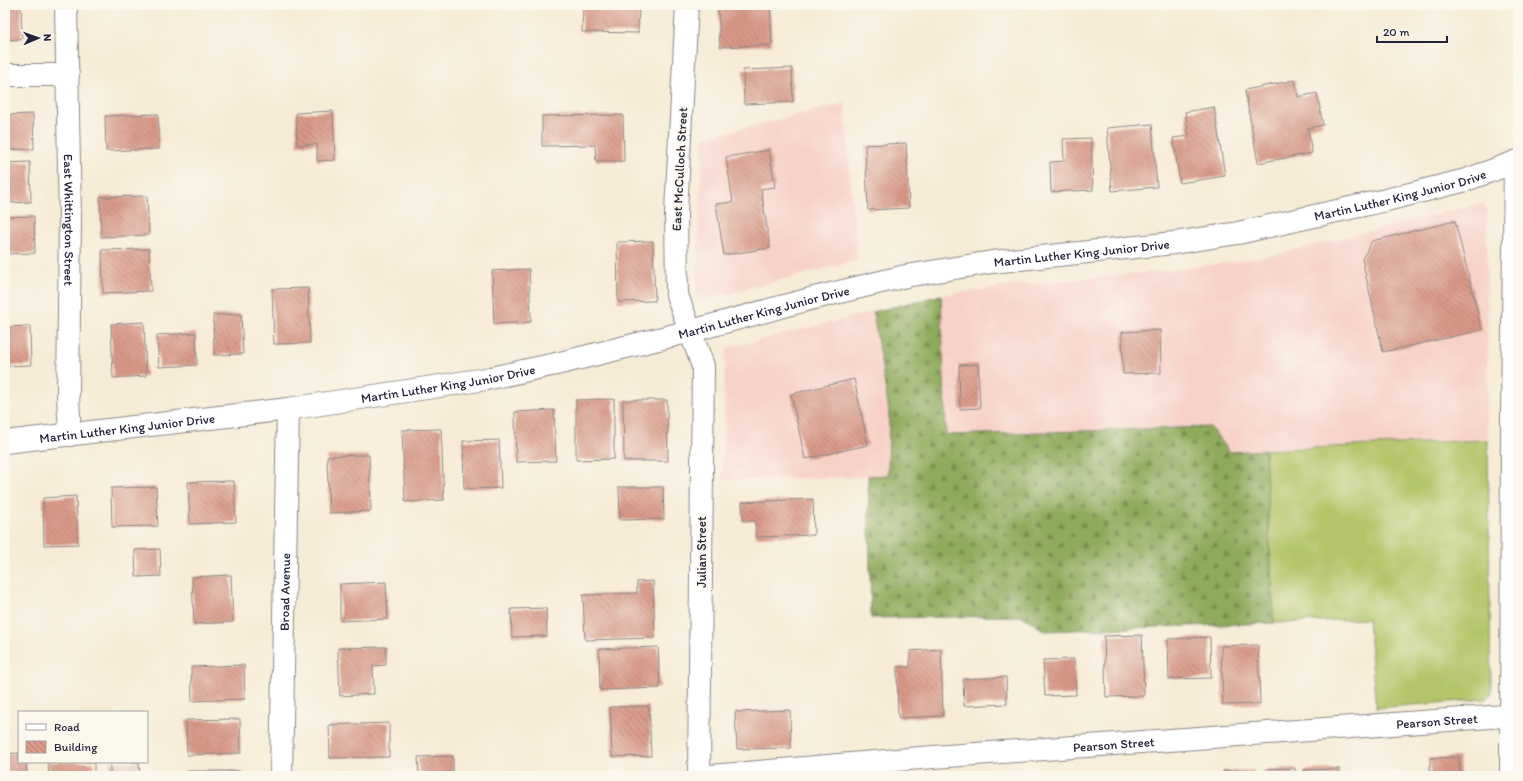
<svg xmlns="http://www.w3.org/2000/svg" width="1523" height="781" viewBox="0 0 1523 781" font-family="Itim,sans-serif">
<defs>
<pattern id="forest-firs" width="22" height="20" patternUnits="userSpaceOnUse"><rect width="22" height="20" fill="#8eaa5c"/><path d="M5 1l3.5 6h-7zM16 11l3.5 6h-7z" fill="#748a4d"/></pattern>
<pattern id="building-back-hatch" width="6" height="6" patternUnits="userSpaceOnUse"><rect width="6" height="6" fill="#d99888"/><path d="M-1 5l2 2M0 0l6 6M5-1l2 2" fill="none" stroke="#b07c70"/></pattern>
</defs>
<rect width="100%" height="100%" fill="#fbf7ec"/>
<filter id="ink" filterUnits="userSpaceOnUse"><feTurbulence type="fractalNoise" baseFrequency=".025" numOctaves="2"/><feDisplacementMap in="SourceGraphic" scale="8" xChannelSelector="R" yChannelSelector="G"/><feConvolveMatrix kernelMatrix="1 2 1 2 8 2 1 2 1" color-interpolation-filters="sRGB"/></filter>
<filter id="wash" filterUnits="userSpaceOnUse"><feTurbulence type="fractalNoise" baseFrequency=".012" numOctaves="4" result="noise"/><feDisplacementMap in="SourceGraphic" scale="16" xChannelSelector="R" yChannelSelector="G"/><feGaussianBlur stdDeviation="0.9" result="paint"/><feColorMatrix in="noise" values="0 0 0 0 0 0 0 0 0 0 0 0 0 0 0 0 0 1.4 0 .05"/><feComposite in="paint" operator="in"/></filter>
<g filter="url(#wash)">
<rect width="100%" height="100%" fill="#f6ebd6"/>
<!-- built -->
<path fill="#f7d1c8" d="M845,103L857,260L704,300L696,295L703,138Z
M1482,203L1487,208L1488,440L1230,452L1210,427L946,435L941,295L1011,286L1191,268L1271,256Z
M873,312L889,411L888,476L722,480L725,361L727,348Z"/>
<!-- grass -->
<path fill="#b3c568" stroke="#6a7452" d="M1488,440L1491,694L1486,699L1376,708L1368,619L1274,623L1265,450Z"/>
<!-- forest -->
<path fill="url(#forest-firs)" stroke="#58664c" d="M941,295L946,435L1210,427L1230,452L1265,450L1274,623L1045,631L1022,616L871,618L868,476L888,475L889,411L873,312Z"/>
<g id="blocks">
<!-- building -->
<path fill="url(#building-back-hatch)" d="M5,5H21L22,39L5,40Z
M583,5H639L638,33L582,32Z
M718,5H770L772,45L720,47Z
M792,68L793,102L744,104L743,70Z
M1295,80L1298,97L1317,93L1323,125L1308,128L1312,153L1258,163L1245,90Z
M1214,107L1225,176L1180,183L1173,138L1189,136L1185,112Z
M333,111L335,160L317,161V144L297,145L296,113Z
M33,114L34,149L5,150V115Z
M158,114L159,149L106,151L105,116Z
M623,115L624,161H596L595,145L542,146V116Z
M1152,124L1157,187L1112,191L1107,128Z
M1091,138L1093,190L1051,192L1050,162L1064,161L1063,139Z
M906,143L909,208L868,210L865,145Z
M769,150L775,187L761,189L770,248L724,255L716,204L733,202L726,157Z
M30,162L31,202L5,203V163Z
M147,196L149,235L101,237L100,197Z
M34,216L35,253L5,254V217Z
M1455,221L1482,330L1383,352L1362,259L1372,241Z
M653,241L655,301L618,302L617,242Z
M149,249L151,291L103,293L102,250Z
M529,269L531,322L494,324L492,271Z
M308,288L310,343L274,344L272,289Z
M241,314L243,354L214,355L213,315Z
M144,322L146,376L113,378L111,324Z
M30,326L31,365L5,366V327Z
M1160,330L1161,373L1123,374L1122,332Z
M196,333L197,365L159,367L157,335Z
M978,364L980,408L960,409L959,365Z
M854,379L868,445L805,459L791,394Z
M614,399V459L576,460V400Z
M623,400H667L668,461H624Z
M554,410L556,461L516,462L515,412Z
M441,429L444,500L405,502L402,430Z
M499,440L501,488L464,489L463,441Z
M369,455L371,511L329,513L327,456Z
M234,481L236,522L190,524L188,482Z
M156,487L158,526L112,527L111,488Z
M619,487H663L664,519L620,520Z
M76,496L78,544L44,545L43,498Z
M813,499L814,535L756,537L755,521H743L742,502Z
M160,549L161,576L136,577L135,550Z
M231,575L233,622L194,624L192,577Z
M653,581L655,638L585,640L583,595L637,593V582Z
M386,582L388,619L340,621V584Z
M546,608L547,636L512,637L511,609Z
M1142,635L1144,696L1106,697L1104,636Z
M1210,637L1211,678L1169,679L1168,639Z
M1258,645L1260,704L1223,705L1221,646Z
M386,647V665L373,666L374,694L340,696L338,648Z
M658,647L660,688L600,690L599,649Z
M941,649L943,716L898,718L897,667H910V651Z
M1074,659L1076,695L1045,696L1043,660Z
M244,665L245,699L192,701L191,667Z
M1006,677L1007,704L964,706L963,679Z
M649,706L651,756L612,757L610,707Z
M790,710L791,748L737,749L735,712Z
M240,719L241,753L187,755L186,720Z
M389,723V757L330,758L329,725Z
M19,753V762H26L27,776H5V754Z
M453,756V776H419L418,757Z
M1459,757L1460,776H1430V758Z
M48,762H94V776H49Z
M110,762H139L140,776H110Z
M1295,768V776H1267L1266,769Z
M1339,769V776H1304V770Z
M1254,770L1255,776H1224L1223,771Z
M186,771H240V776H186Z"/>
</g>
</g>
<g filter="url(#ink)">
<use href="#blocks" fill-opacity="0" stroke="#8c8688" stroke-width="1"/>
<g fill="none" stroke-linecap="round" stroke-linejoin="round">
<defs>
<g id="minor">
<path id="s1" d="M66,5L70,220L68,397L70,435"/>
<path d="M687,5L676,211L677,295L703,366L699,776"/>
<path d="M5,75H68"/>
<path id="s2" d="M281,776L288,409"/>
<path id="s3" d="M710,776L920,758L1518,715"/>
<path d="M1511,776L1512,412L1515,162"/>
</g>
<g id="major">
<path id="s4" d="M5,442L288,409L486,379L556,364L691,331L810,299L906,276L992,262L1174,243L1238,233L1386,200L1466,180L1518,161"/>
</g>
</defs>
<!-- minor casing -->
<use href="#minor" stroke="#8c8688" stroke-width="24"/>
<!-- major casing -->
<use href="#major" stroke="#8c8688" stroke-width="24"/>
<!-- minor -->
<use href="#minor" stroke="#fff" stroke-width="22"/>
<!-- major -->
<use href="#major" stroke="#fff" stroke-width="22"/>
</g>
</g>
<g text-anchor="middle" stroke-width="4" stroke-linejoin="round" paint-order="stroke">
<!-- street labels -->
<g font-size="13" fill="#22223b" stroke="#fbf7ec">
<text transform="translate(679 169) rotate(-87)" y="5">East McCulloch Street</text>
<text dy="5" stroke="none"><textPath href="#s4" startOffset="1419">Martin Luther King Junior Drive</textPath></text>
<text dy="5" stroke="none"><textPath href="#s1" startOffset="215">East Whittington Street</textPath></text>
<text dy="5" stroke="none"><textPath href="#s4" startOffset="1095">Martin Luther King Junior Drive</textPath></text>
<text dy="5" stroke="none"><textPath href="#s4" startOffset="771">Martin Luther King Junior Drive</textPath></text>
<text dy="5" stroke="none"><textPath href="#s4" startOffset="447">Martin Luther King Junior Drive</textPath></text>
<text dy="5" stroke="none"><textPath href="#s4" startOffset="123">Martin Luther King Junior Drive</textPath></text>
<text transform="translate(701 552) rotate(-90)" y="5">Julian Street</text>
<text dy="5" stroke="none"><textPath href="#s2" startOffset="184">Broad Avenue</textPath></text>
<text dy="5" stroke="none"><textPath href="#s3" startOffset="729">Pearson Street</textPath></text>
<text dy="5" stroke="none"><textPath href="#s3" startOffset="405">Pearson Street</textPath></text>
</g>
</g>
<!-- margin -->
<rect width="1523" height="781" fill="none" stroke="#fbf7ec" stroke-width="20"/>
<!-- legend -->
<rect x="18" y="711" width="130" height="52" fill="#fbf7ec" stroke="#a4a2a5"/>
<rect x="26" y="724" width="20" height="6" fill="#ffffff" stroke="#a4a2a5"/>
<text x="54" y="731" font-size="12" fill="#22223b">Road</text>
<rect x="26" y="741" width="20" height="12" fill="url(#building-back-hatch)" stroke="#a4a2a5"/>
<text x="54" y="751" font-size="12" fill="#22223b">Building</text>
<!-- north arrow -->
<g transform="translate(38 38) rotate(88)" stroke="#fbf7ec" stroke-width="3" paint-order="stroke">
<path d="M0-3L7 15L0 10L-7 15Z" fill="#22223b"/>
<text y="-6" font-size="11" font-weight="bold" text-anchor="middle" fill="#22223b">N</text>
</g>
<!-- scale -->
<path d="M1377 36v6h70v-6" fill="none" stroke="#22223b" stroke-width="2"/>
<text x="1383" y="36" font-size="12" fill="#22223b" stroke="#fbf7ec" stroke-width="3" paint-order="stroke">20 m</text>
</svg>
